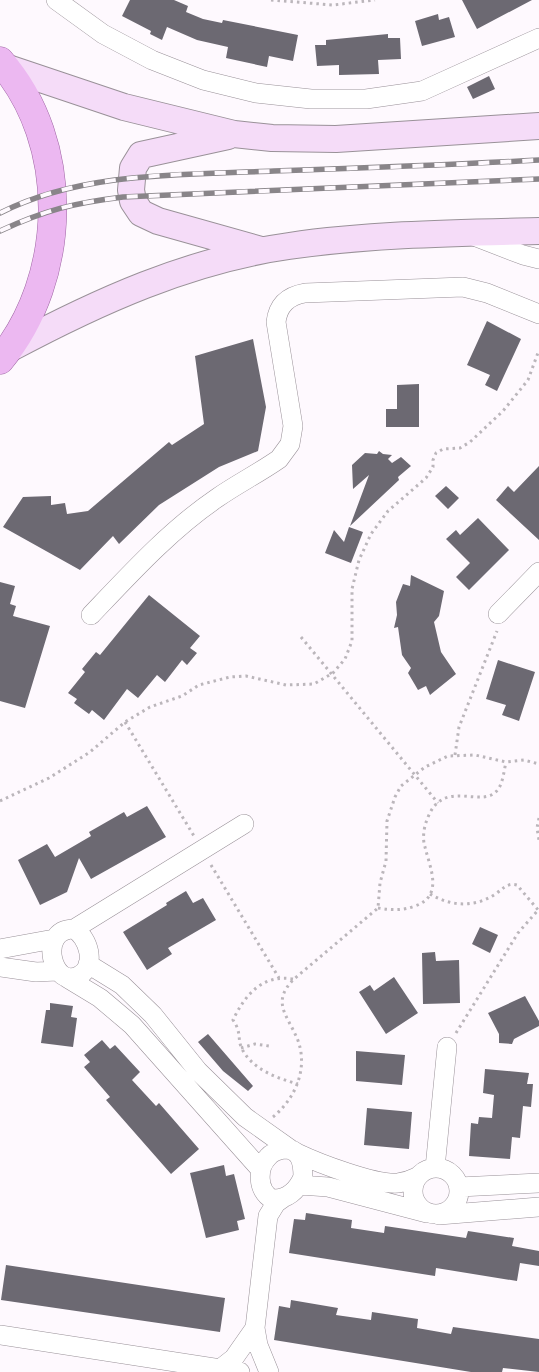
<svg xmlns="http://www.w3.org/2000/svg" width="539" height="1372" viewBox="0 0 539 1372" font-family="'Noto Sans',sans-serif">
<rect width="100%" height="100%" fill="#fef9fe"/>
<!-- building -->
<path fill="#6c6972" d="M130,0H174L188,6L186,12L203,19L222,23L223,20L298,35L293,61L269,56L267,67L226,58L228,47L197,40L167,27L162,40L150,34L151,31L122,16Z
M462,0H532L477,29Z
M438,14L439,20L449,17L455,37L422,46L415,21Z
M388,34V38H400L401,59L378,60L379,74L339,75V65L317,66L315,45H326V40Z
M489,76L495,89L473,99L467,87Z
M487,321L521,339L497,391L485,385L490,375L467,365Z
M253,339L266,407L258,451L219,467L159,505L119,544L113,536L80,570L3,527L23,497L51,496V505L65,503L67,514L88,511L169,442L172,445L204,424L195,356Z
M419,384V427H386V409H397V385Z
M379,451L383,454L392,455L388,459L392,463L401,457L411,466L398,477L399,480L350,526L369,475L353,489L352,465L365,453L377,454Z
M539,466V540L496,500L508,486L514,492Z
M446,486L459,498L448,509L435,496Z
M478,518L509,550L469,590L456,577L470,563L446,539L456,530L460,535Z
M349,527L363,532L351,563L325,553L334,530L344,542Z
M411,575L444,591L439,616L434,622L441,652L456,674L430,695L426,686L418,690L408,673L411,668L402,655L398,627L394,628L397,615L396,602L403,584L410,586Z
M0,582L15,586L10,604L16,606L13,616L50,626L25,708L0,701Z
M149,595L200,636L190,648L197,653L187,665L182,660L165,682L157,675L138,698L127,689L104,720L92,710L89,714L74,703L77,699L68,693L85,672L82,669L96,652L100,655Z
M498,660L535,672L519,721L502,715L506,705L486,699Z
M147,806L166,837L91,879L79,858L67,892L40,905L18,860L47,844L55,857L91,836L89,832L124,812L127,817Z
M186,891L193,903L203,898L216,920L168,948L172,954L147,970L123,932L167,905L166,903Z
M480,927L498,935L490,953L472,944Z
M435,952L436,961L459,960L460,1003L423,1004L422,953Z
M394,977L418,1013L386,1034L359,992L370,985L374,991Z
M525,996L539,1021V1026L514,1039L512,1044L499,1043V1034L488,1013Z
M50,1003L73,1006L71,1017L77,1018L73,1047L41,1043L46,1010H50Z
M208,1034L253,1086L248,1091L223,1071L198,1042Z
M102,1040L110,1049L115,1045L140,1072L132,1080L156,1106L159,1103L199,1149L171,1174L106,1100L110,1097L84,1067L90,1062L84,1055Z
M356,1051L405,1055L402,1085L356,1081Z
M485,1069L529,1073L527,1084H533L531,1107L523,1106L520,1138L512,1137L510,1159L469,1156L471,1123L478,1124L479,1117L492,1118L494,1095L483,1093Z
M367,1108L412,1112L409,1149L364,1145Z
M224,1165L226,1176L234,1174L245,1219L237,1221L239,1230L206,1238L190,1173Z
M306,1213L352,1220L351,1228L384,1233L385,1226L466,1238L468,1231L514,1238L512,1246L539,1251V1266L520,1263L517,1281L436,1268L435,1276L289,1253L294,1219L305,1220Z
M6,1265L225,1298L220,1332L1,1300Z
M291,1300L338,1308L336,1315L371,1320L372,1312L418,1319L417,1328L451,1334L453,1327L539,1339V1372L503,1368L502,1372H471L274,1340L279,1306L290,1308Z"/>
<g fill="none" stroke-linecap="round" stroke-linejoin="round">
<defs>
<path id="minor" d="M56,0L103,34L152,60L203,80L256,93L311,99H366L422,91L539,38
M471,235L523,255L539,259
M498,614L539,572
M91,615C130,574 170,530 217,498C237,484 259,473 279,459L290,444L293,426L276,322C278,305 288,296 305,293L463,287L487,293L539,314
M74,929L244,824
M74,929C88,937 97,965 80,975C53,992 36,929 74,929Z
M0,949L54,939
M88,964L122,985L153,1015L198,1071L245,1117L290,1149
M0,967L36,972L57,971
M67,978L100,998L132,1025L261,1170
M285,1149C301,1149 303,1164 303,1177C297,1191 287,1200 272,1199C257,1191 257,1168 268,1157C272,1152 279,1150 285,1149Z
M297,1153C318,1163 375,1185 398,1183C405,1182 411,1180 417,1177
M413 1191a23 23 0 1 1 46 0a23 23 0 1 1-46 0Z
M435,1168L447,1047
M300,1185L328,1187L427,1213
M459,1187L539,1183
M439,1215L539,1207
M0,1335L240,1372
M220,1369L234,1358L255,1328
M269,1372L258,1345L255,1328L268,1216L276,1203L283,1198"/>
<path id="secondary" d="M5,67L124,107L234,134L272,138L336,139L539,126
M228,136L141,155L133,168L131,190L133,201L141,213L158,221L261,250
M9,349C97,302 189,260 289,246C371,234 456,233 539,231"/>
<path id="primary" d="M0,61C72,143 68,278 0,360"/>
</defs>
<!-- minor casing -->
<use href="#minor" stroke="#999198" stroke-width="20"/>
<!-- secondary casing -->
<use href="#secondary" stroke="#999198" stroke-width="28"/>
<!-- primary casing -->
<use href="#primary" stroke="#9f66a4" stroke-width="29"/>
<!-- path -->
<path stroke="#bbb6bb" stroke-width="3" stroke-dasharray="2.5 4" stroke-linecap="butt" d="M271,0L333,5L375,0
M301,637L438,803
M125,722L194,836
M455,755L459,727L497,631
M0,801L49,778L90,752L125,722L150,707L182,696L199,685L230,677L246,676L286,685L314,684L333,673L345,659L352,641V589L359,560L371,534L388,511L426,478L433,467V460L436,453L443,449L460,448L470,442L503,411L528,380L539,350
M539,818L537,828L539,840
M211,865L279,978
M430,894C450,906 473,908 494,895C502,890 507,882 517,885L539,911
M378,908C391,910 402,911 415,906C444,896 430,868 425,847C422,838 424,826 428,817C445,776 484,812 499,788C503,781 504,771 506,762
M293,979C262,974 245,995 233,1020C242,1033 237,1039 242,1049C253,1070 277,1078 298,1084
M456,1033L518,933L539,909
M241,1048L255,1044L269,1046
M273,1117C296,1098 309,1067 297,1038C287,1015 271,1002 294,979L378,908L380,883L386,861L387,821L395,797L401,786L425,767L448,756L475,755L506,762L524,760L539,764"/>
<!-- minor -->
<use href="#minor" stroke="#fff" stroke-width="19"/>
<!-- secondary -->
<use href="#secondary" stroke="#f5dcf8" stroke-width="26"/>
<!-- primary -->
<use href="#primary" stroke="#ecb8f1" stroke-width="28"/>
<defs>
<path id="rail" d="M0,213C83,171 183,175 274,171C363,168 451,165 539,160
M0,231C45,210 74,203 123,197L539,179"/>
</defs>
<!-- rail casing -->
<use href="#rail" stroke="#898589" stroke-width="5.5"/>
<!-- rail -->
<use href="#rail" stroke="#fef9fe" stroke-width="4" stroke-dasharray="11" stroke-linecap="butt"/>
</g>
</svg>
